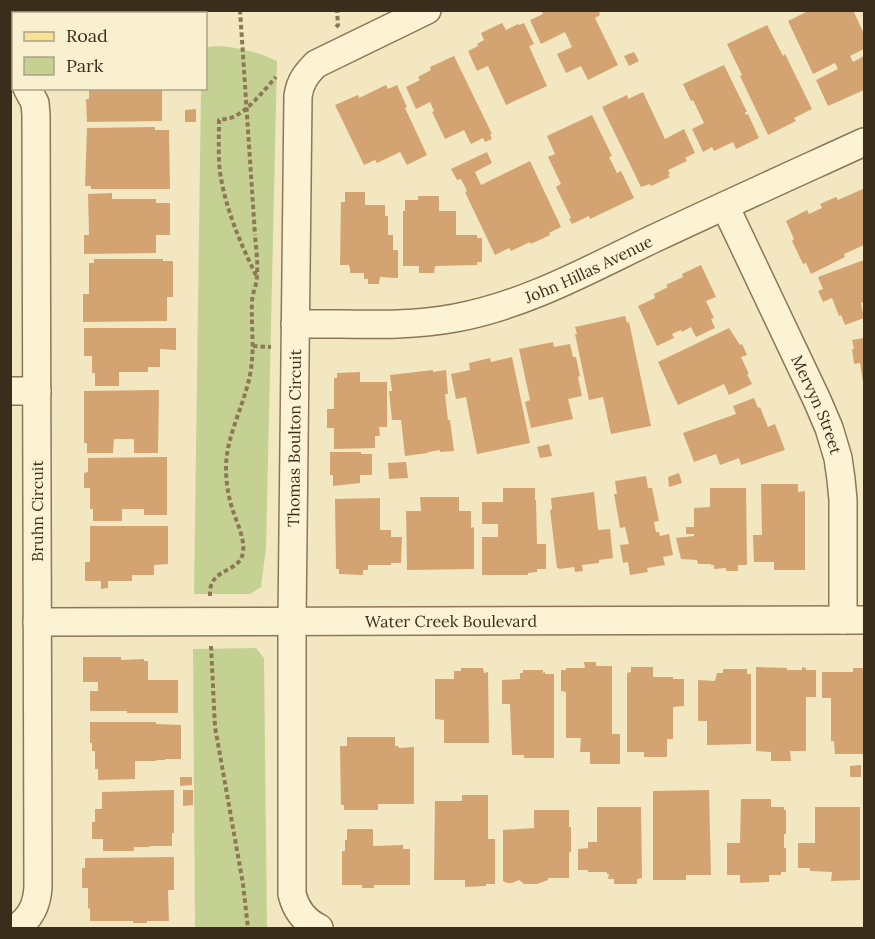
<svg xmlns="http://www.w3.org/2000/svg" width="875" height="939" viewBox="0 0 875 939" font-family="Lora,serif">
<rect width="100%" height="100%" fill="#f2e7c0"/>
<!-- green -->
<path fill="#c5d193" d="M220,46C240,48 258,52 277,61L266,548L261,587L250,594H194L201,89L206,88V47Z
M256,648L264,658L267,928H195L193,649Z"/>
<!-- building -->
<path fill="#d4a372" d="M541,10H598L600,15L595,18L618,65L588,80L581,66L566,73L557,54L572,47L565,32L541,44L530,20L543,14Z
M810,10H853L864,34V49L850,56L853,62L864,56V85L863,86L864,90L828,106L816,80L838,69L835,63L813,74L788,21Z
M502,23L506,30L518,24L519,25L524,23L534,44L529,46L547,86L506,105L488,66L477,71L468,51L478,46L477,44L484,40L481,33Z
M767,25L783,56L785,54L812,109L794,118L796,121L768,135L740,76L742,75L727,44Z
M634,52L639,61L629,66L624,56Z
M454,56L492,134H490L492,139L485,142L483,138L471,144L464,130L445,139L432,112L434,111L430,102L416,109L406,87L420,80L418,77L431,70L430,67Z
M724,65L747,112H745L746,115L748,114L759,138L736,149L733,142L714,151L712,147L703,152L692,129L704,123L693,100L691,101L683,84Z
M386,85L388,89L397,85L407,107L405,108L427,155L407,165L400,152L377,163L375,160L364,165L335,105L358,95L359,98Z
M89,88H162V121L87,122L86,99H89Z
M643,92L665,139L684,129L695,153L685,158L687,161L668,170L670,174L668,175L670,177L651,186L650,184L641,187L602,107L627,95L628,99Z
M196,109V122H185V110Z
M592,115L612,156L609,157L617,173L621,171L634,198L590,219L589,216L572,224L569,219L571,218L556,187L561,184L548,157L555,154L547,136Z
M155,127V130H169L170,189H91V186H85L87,128Z
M487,152L492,163L475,172L481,185L530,161L561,227L549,233L550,235L531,244L530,242L511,251L509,248L495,255L465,192L467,191L461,179L457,180L451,169Z
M863,189L864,192V245L844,254L845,257L811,274L806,263L803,264L792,241L794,239L786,221L807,210L809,214L822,208L820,204L836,197L838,200Z
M345,192H365V205H385V216H388V235H393V250H398V278L380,277L379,284H368V279H364V273H350V267H349V265H340L341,202H345Z
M112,193V199H156V203H170V235H156V253L84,254V235H89L88,194Z
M418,196H439V211H456V235H477V238H482V262H477V265L435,266L434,273H419V266H403V211H405V200H418Z
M94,259H163V261H173V297H167V321L83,322V294H89V263H94Z
M864,260V302L861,303L864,318L845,325L841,315L839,316L832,298L823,302L818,291L823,289L818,277Z
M701,265L716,297L706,301L714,318L711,319L715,328L696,337L691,327L682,332L681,330L672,334L674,338L657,346L638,306L655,298L654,294L668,287L666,285L683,277L682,274Z
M625,316L627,323L629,322L651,426L611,434L603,397L589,400L575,334H577L575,327Z
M84,328H176V350L160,349V367H148V372H119V386H95V373H92V356H84Z
M729,328L740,345L742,344L747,355L741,357L749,374H747L752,384L729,395L724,384L678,405L658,362Z
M864,338V382H863L860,363L854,364L852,349H854L852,340Z
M553,342L554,347L570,344L573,357H576L580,376L578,377L582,396L568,399L573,419L531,428L525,402L530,400L519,349Z
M512,357L530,443L477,454L466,397L456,399L451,374L470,370L469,363L490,358L491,362Z
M433,370V372L446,370L448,394H445L448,420H450L454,451L440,452V450L428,452V453L405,456L401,420H392L389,391H392L390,375Z
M360,372V382H387V427H379L380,436H375V448L334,449V428H327V409H334V378H337V373Z
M159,390L158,453H134V439H114L113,453H87V443H84V391Z
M754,398L758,408L760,407L768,427L775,424L785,450L741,465L739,458L720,465L716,454L694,462L683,433L736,414L733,406Z
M549,444L552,456L540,458L537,447Z
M330,452H361V454H372V475H360V483L333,486V475H330Z
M167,457V515H144V509H122V521H93V509H90V488H84V473L88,472V458Z
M406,462L408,478L389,479L388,463Z
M679,473L682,483L669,487L668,477Z
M646,476L648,488H652L659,521L654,522L656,532H659L660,536L669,534L673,555L663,557L665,565L647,568L648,572L630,575L628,562L623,563L620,545L629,544L625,527L620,528L614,494H617L615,481Z
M761,484H798V492L805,491V570H774V562H754L753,535H762Z
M503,488H535V500H536L537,544H546V569H537V572L528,573V575H482V537H498V524H482V502H503Z
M710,488H746L747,565H738V571H726V568L714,569V565H711V564H698L697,560L681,559L676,538L694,536V534H686V527H694V508L710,507Z
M594,492L598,530L610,529L613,558L599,560V563L582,565L583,571L575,572L574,567L559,569V568H557L550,510L552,509L551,498Z
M420,497H459V511H471V528L474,527V569L407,570L406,511H421Z
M380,498V530H391V537H402L401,563H391V565H368V570H363V575L339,574V569H336L335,499Z
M90,526H168V564L154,565V575H132V581H108V588L101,589V581H85V562H90Z
M83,657H121V660L144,659V661H148V680H178V713H127V711H90V691H98V682H83Z
M584,662H596V666H612V734H620V764H590V752H580L581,738H566V692L561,691V670H566V668H585Z
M631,667H653V677H673V679H684V706L673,707V739H667V757H644V752H627V673L631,672Z
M756,667L787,668V670H802V667L806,668V670H816V697H806V751H790L791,761H771V752L756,751Z
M461,668H483L484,673L488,672L489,743H444V720L435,719V679H454V671H461Z
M853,668H864V754H835L834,741H831V698H822V672H853Z
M723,669H747V674H751V744L707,745V721H698V680L715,681L717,673H723Z
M523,670H543V673L545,672V674H554V758H524V755H512L510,704H502V680L520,679V673H523Z
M90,722H156V724L181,725V759H165V760H156L157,761H135V779L98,780V769H95V751H92V743H90Z
M347,737H395V746H398L399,748L414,747V804H378V810H344V805H341L340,746H347Z
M861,765V777H850V766Z
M180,777H192V785L180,786Z
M174,790V833H172V846H150V847H134V851H103V839H92V822H95V809H102V792Z
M183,790H193V805L183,806Z
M709,790L711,875H686V880H653V791Z
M462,795H488V839H495V884H486V886L465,887V880H434L435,801H462Z
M741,799H771V807H784V810H786V834H784V848H786V872H781V875H769V882L740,883V875H727V843H740Z
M597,807H641L642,878L637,879V884H614V879H608L609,874H607V872H588V870H578V849L588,848V842H597Z
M815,807H860V880L831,881L832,872L810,871V868H798V843H815Z
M534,810H569V827H571V852H569V878H548V880L537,884H524L519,880L512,883H507L503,881V830L534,828Z
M347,829H373V846L403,845V849H410V885H374V888H362V885H342V851H345V840H347Z
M174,857V890H168L169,921H147V923H133V921H90V908L88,909V888H82V868H85V858Z"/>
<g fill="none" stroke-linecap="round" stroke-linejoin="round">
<defs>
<g id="minor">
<path id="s1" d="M725,206L817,400L829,428L838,458L841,479L843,500V620"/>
<path id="s2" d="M295,324C348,323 402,328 455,318C526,305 588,270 653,239C723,206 794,174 864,142"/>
<path d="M10,391H37"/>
<path id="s3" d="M37,622L864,620"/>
<path d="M16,928C31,918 37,905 38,887L36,115L35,103L27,88"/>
<path id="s4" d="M319,928C304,921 296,910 292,894V621L298,96C300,82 306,74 316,64L427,10"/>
</g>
<path id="primary" d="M32,14L104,10"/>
</defs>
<!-- minor casing -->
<use href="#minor" stroke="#8d7856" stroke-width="30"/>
<!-- primary casing -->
<use href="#primary" stroke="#5a452b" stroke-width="36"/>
<!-- path -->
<path stroke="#8d7856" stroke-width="4" stroke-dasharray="4.5 3" stroke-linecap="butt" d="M336,27L338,25L337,10
M256,275C240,243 225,207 220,172C218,155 219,137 219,120C223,119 228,119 233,117C248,111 265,89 276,77
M253,346L271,347
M210,596C210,592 210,587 212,583C218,569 241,570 243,552C245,538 236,521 232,508C228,495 226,481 226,468C226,436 244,406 250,375C255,349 251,328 252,302C252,293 257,285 257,276C258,262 256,248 255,235
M211,646L215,727L243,884L248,928"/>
<!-- minor -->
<use href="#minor" stroke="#fcf3d4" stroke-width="27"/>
<!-- primary -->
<use href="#primary" stroke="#f9e294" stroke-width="33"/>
<!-- path-bridge -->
<path stroke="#8d7856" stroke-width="4" stroke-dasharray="4.5 3" stroke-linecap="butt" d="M240,10L255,235"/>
</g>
<g text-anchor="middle" stroke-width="5" stroke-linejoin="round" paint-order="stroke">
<!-- street labels -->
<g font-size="16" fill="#3b2d1c" stroke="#f9f0d0">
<text dy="6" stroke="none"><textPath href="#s2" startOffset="303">John Hillas Avenue</textPath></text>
<text dy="6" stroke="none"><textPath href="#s1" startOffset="219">Mervyn Street</textPath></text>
<text dy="6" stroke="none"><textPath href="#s4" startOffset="501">Thomas Boulton Circuit</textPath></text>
<text transform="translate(37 511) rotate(-90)" y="6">Bruhn Circuit</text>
<text dy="6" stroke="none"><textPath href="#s3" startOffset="414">Water Creek Boulevard</textPath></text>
</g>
</g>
<!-- border -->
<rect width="875" height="939" fill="none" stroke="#3b2d1c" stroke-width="24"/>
<!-- legend -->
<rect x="12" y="12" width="195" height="78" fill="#f9f0d0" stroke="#ada288" stroke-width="1.5"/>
<rect x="24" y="32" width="30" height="9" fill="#f9e294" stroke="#ada288" stroke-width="1.5"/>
<text x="66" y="42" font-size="18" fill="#3b2d1c">Road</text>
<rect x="24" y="57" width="30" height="18" fill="#c5d193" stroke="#ada288" stroke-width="1.5"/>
<text x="66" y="72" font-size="18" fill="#3b2d1c">Park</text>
</svg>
